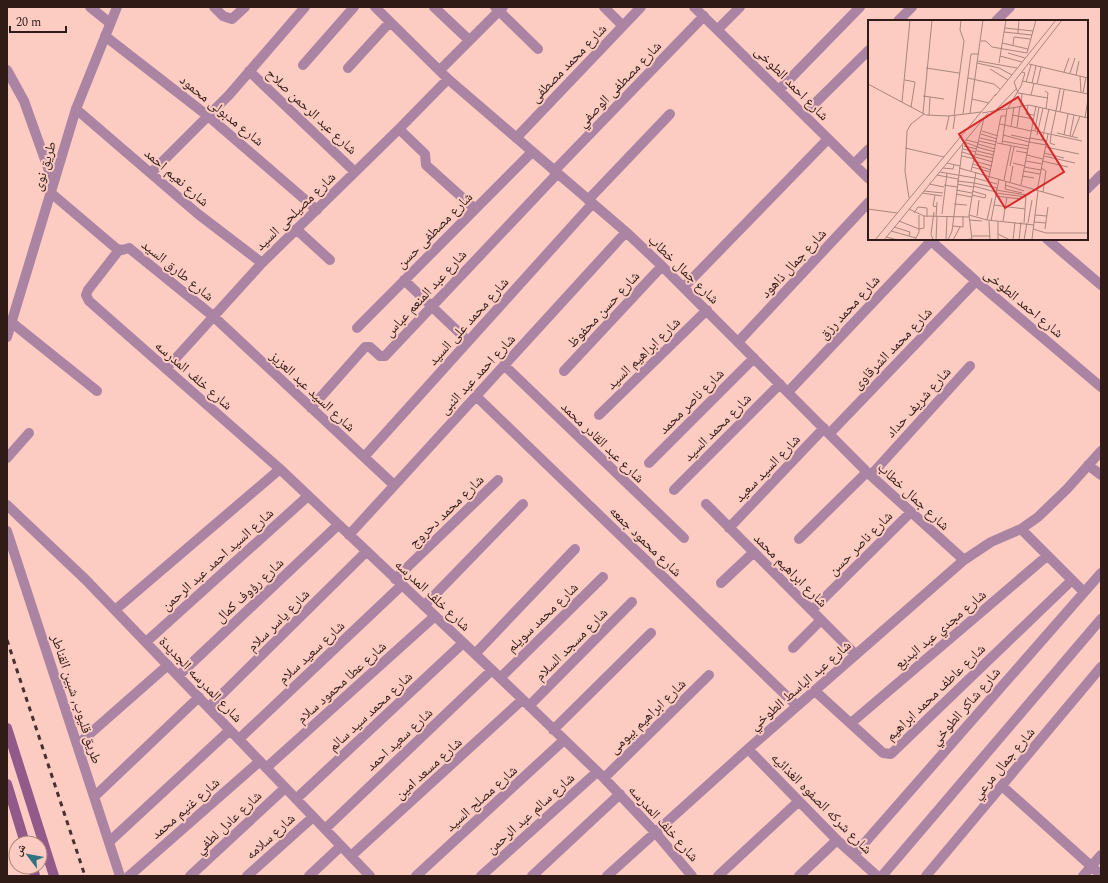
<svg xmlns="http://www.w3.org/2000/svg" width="1108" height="883" viewBox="0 0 1108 883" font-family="Spectral,'Noto Naskh Arabic',serif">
<rect width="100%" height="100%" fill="#fcccc2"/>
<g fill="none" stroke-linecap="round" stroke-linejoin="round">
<!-- minor -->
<path stroke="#ab84a4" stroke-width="10" d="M90,7L110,23
M214,7L223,16L232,19L245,7
M375,7L448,79L626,232L662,266L867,472L964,560
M434,7L469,40
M495,7L538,49
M604,7L623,26
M694,7L869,179
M898,21L912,7
M996,21L1010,7
M718,29L740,7
M105,36L208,116L317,210
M303,65L354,7
M348,68L390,22
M7,70L24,101L53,182
M440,70L503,7
M249,71L355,172
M779,90L860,7
M76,109L198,214L262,263
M804,114L869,50
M399,129L425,154L426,165L475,209
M516,138L641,7
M854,164L869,149
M554,171L704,16
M151,173L229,95L305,7
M1087,189L1101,175
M51,193L117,249L122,250L129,248L213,316L394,485
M588,200L670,114
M296,229L330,260
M929,239L976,281L1101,387
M1047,239L1101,285
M119,250L88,290L86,295L89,301L280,469L492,670L604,778L655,832L692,876
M404,280L468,341
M684,287L828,139
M11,322L97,391
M357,328L532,152
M738,342L869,202
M504,365L684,538
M166,369L262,263L399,129L448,79
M564,371L662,266
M788,392L931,241
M476,396L797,706
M311,408L365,347H370L380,356H385L557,174
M599,415L707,310
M829,434L976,281
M364,457L592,204
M7,458L29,433
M649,463L754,358
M1088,465L1101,475
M871,475L970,366
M674,490L780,384
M706,504L856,655
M7,505L86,580L370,876
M729,528L824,428
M1021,529L1083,591
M7,531L120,876
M349,535L626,232
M799,539L867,472
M395,579L498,480
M721,583L754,552
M424,606L523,504
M115,610L280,469
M812,610L911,512
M146,642L308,496
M793,648L821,620
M475,654L575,549
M178,676L338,525
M500,678L603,577
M815,691L883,753L891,754L1072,580
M529,706L632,602
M209,707L366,552
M851,723L1047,556
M553,730L651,633
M239,739L402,585
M77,745L168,665
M748,749L837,840L877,876
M266,768L435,616
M604,778L709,675
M1002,786L1101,875
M94,797L199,697
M296,799L463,643
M325,829L492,670
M109,842L230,730
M854,855L1101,573
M351,856L522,700
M129,876L260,761
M190,876L285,788
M247,876L313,817
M309,876L341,846
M416,876L564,740
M481,876L597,772
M532,876L620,794
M607,876L748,749L964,560L991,542L1021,529L1038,517L1067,489L1101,451
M718,876L799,801
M799,876L837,840
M882,876L1101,619
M926,876L1101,667
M1083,876L1101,855"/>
<!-- tertiary -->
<path stroke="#ab84a4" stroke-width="10" d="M7,337L76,109L117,7"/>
<!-- secondary -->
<path stroke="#925a8a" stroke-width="10" d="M7,728L54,876
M7,784L25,843
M33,867L35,876"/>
<!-- rail -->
<path stroke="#49302c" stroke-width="3" stroke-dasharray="5 5" stroke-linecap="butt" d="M7,640L85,876"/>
</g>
<g text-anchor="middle" stroke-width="4" stroke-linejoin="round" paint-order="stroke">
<!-- street labels -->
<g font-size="14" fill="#311b17" stroke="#fcccc2">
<text transform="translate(568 63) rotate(-46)" y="5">شارع محمد مصطفى</text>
<text transform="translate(792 83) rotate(45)" y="5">شارع احمد الطوخى</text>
<text transform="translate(619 84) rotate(-46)" y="5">شارع مصطفى الوصفي</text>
<text transform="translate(222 110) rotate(39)" y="5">شارع مدبولى محمود</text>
<text transform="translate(312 111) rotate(43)" y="5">شارع عبد الرحمن صلاح</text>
<text transform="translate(44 166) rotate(-73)" y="5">طريق نوى</text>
<text transform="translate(177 177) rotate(41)" y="5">شارع نعيم احمد</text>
<text transform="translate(295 211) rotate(-44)" y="5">شارع مصيلحى السيد</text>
<text transform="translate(434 230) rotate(-45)" y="5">شارع مصطفى حسن</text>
<text transform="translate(793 263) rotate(-47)" y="5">شارع جمال ذاهود</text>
<text transform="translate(684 269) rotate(44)" y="5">شارع جمال خطاب</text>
<text transform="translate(178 270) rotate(39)" y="5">شارع طارق السيد</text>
<text transform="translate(425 293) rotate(-47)" y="5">شارع عبد المنعم عباس</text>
<text transform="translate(1024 303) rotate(40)" y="5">شارع احمد الطوخى</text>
<text transform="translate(849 307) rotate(-47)" y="5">شارع محمد رزق</text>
<text transform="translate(603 309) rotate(-47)" y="5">شارع حسن محفوظ</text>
<text transform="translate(468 321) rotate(-48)" y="5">شارع محمد على السيد</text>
<text transform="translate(892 348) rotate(-46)" y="5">شارع محمد الشرقاوى</text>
<text transform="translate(643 353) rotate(-44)" y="5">شارع ابراهيم السيد</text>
<text transform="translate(477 374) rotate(-47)" y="5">شارع احمد عبد النبى</text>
<text transform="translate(194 375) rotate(41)" y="5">شارع خلف المدرسه</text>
<text transform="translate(313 391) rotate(43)" y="5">شارع السيد عبد العزيز</text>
<text transform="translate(691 401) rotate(-45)" y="5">شارع ناصر محمد</text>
<text transform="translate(918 402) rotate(-48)" y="5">شارع شريف حداد</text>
<text transform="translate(717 427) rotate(-45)" y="5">شارع محمد السيد</text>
<text transform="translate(603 442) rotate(44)" y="5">شارع عبد القادر محمد</text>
<text transform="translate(767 468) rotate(-46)" y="5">شارع السيد سعيد</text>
<text transform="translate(914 496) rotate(43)" y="5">شارع جمال خطاب</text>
<text transform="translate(446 511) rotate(-44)" y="5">شارع محمد دحروج</text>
<text transform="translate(646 541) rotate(44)" y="5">شارع محمود جمعه</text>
<text transform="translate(860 543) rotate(-45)" y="5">شارع ناصر حسن</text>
<text transform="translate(217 559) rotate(-42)" y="5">شارع السيد احمد عبد الرحمن</text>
<text transform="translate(791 570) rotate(45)" y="5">شارع ابراهيم محمد</text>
<text transform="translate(249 590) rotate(-43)" y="5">شارع رؤوف كمال</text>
<text transform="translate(433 595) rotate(43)" y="5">شارع خلف المدرسه</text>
<text transform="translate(542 617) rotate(-44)" y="5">شارع محمد سويلم</text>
<text transform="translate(278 620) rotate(-45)" y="5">شارع ياسر سلام</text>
<text transform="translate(940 629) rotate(-40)" y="5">شارع مجدي عبد البديع</text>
<text transform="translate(571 644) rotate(-45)" y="5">شارع مسجد السلام</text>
<text transform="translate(311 652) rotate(-43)" y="5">شارع سعيد سلام</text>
<text transform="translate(201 679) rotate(46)" y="5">شارع المدرسه الجديدة</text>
<text transform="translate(341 682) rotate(-42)" y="5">شارع عطا محمود سلام</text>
<text transform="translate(800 685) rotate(-41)" y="5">شارع عبد الباسط الطوخي</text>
<text transform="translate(935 692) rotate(-44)" y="5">شارع عاطف محمد ابراهيم</text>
<text transform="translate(77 699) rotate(72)" y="5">طريق قليوب, شبين القناطر</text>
<text transform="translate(965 706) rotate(-49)" y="5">شارع شاكر الطوخي</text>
<text transform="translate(370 711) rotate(-43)" y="5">شارع محمد سيد سالم</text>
<text transform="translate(647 716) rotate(-44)" y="5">شارع ابراهيم بيومى</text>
<text transform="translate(399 739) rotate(-43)" y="5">شارع سعيد احمد</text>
<text transform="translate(1003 763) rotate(-50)" y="5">شارع جمال مرعي</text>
<text transform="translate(428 768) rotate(-42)" y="5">شارع مسعد امين</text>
<text transform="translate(481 798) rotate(-42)" y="5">شارع مصلح السيد</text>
<text transform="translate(822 803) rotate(45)" y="5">شارع شركه الصفوه الغذائيه</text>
<text transform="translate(185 808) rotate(-41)" y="5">شارع غنيم محمد</text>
<text transform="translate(530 813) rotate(-42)" y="5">شارع سالم عبد الرحمن</text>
<text transform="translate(228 822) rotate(-43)" y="5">شارع عادل لطفي</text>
<text transform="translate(664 823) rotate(48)" y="5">شارع خلف المدرسه</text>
<text transform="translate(270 836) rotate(-42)" y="5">شارع سلامه</text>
</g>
</g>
<!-- overview -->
<g transform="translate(868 20)">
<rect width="220" height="220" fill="#fcccc2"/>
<path fill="none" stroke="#ab857e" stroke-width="1" d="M137,8L165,11M136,12L164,15M150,13L151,0M113,21H118L124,27L159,33M134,23L160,29M145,25L146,17L162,19M140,33L157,38M159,33L168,0M132,36L154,42M110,41L149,48M109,43L131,48L144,55M131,43L138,0M161,44L220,58M58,48L91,53M122,49L140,60M196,52L201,38M202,53L207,38M208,55L211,41M212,56L213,72M100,58L126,64L132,69M37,60L47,62L43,87M154,61L220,74M158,62L163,45M164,63L168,46M0,64L58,95L81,96L113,92M169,64L173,47M177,71L180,73L178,89M215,73L218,57M163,75L166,63M55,76L76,79M127,76L188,0M180,78L150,73L146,62L194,0M104,79L121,83M34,82L42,0M160,85L158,94L166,95M153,86L154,73M140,88L153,66L157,53L154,52M188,91L192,69M126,92L149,68M192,92L196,70M55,93L64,0M102,93L115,0M114,93L161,85L220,98M95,94L103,34H111M61,95L62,77M144,95L166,99M86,96L96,21L92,10L93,0M217,98L220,79M132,104L163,111M143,106L146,87M149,107L152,86M85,109L87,96M78,110L81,96M163,110L214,121M167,110L171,87M114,111L130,116M189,113L210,118M113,114L129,119M183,114L188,91M135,115L161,122M143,115L162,119M169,115L175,88M183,115L182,123L187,125M196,115L200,94M202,116L206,95M204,117L212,96M112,118L129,122M162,118L179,121M98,120L111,123M174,120L181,89M111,121L128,125M134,121L161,126M96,122L110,127M161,122L178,125M129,123L160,129M110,124L127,129M134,124L139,89M96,126L109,129M109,127L127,132M178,127L211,134M37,128L76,137M95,129L108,132M109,131L126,135M148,131L160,133M94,132L107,136M176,133L196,138M108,134L125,138M159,135L175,139M94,136L107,139M176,136L207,143M107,137L125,142M106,141L124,146M158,141L174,144M174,141L200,147M79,143L92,146M145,143L157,146M105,144L123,150M142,146L146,127M104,147L122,152M156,147L173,150M75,148L85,149L86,145M91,148L196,178M173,148L178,151L175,172M103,151L116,98M155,151L172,154M72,152L107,158M69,155L90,159M154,156L166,158M107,158L129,164M136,160L143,126M89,161L106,163M138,161L137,169L154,173M120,162L133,96H138M142,162L145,146M106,163L129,168M61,164L76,167M89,164L105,167M76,165L89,167M137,165L156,171M153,165L168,86M105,166L128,172M88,170L104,173M128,170L158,175L156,203M56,171L75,173M169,171L180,114M54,173L74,176M128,173L158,177M88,174L104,177M67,175L65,186L69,187M104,175L117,178L118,175L104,171M127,176L153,179L154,177M41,178L37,151L39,111L43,104L56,94M86,184L99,185M126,185L157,189M0,189L29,193M41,189L56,196L101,197M46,193L50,187L59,188V197M74,194L79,153M101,195L119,200L166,205M167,195L179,196M109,196L111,180M68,197L69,182M101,200L114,201M119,200L124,178M31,201L51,209M121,201L122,220M123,201L131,159M135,201L139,177M166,202L178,203M160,203L164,180M85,206L95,207V196M26,207L42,212L41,216M51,209L56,208V196M165,209L178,213H220M177,209L180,187M23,211L48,218M130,214L142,220M104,216H122M18,217L30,220M164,219L170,171M7,220L128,74M16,220L120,93M47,220L51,212V195M65,220L63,214L66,192M68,220L69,197M78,220L79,196M80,220L84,211L95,123M85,220L92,207M92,220L104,219M104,220L101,195L108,152M130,220V201M145,220L147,202M151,220L153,202M156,220L159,203"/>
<path fill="#d62828" fill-opacity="0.15" stroke="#d62828" stroke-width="2" d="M150,77L196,152L137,188L91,114Z"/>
<rect width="220" height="220" fill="none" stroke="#311b17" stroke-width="2"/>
</g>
<!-- border -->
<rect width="1108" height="883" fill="none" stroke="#311b17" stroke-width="16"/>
<!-- north arrow -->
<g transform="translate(28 855) rotate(302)"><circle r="19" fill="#fcccc2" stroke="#ab857e"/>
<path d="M0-3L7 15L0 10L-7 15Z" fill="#2d7380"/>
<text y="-6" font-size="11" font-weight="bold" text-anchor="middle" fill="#311b17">ش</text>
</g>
<!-- scale -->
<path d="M10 26v6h56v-6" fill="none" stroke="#311b17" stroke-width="2"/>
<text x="16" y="26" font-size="12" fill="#311b17" stroke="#fcccc2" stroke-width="3" paint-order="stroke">20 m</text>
</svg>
